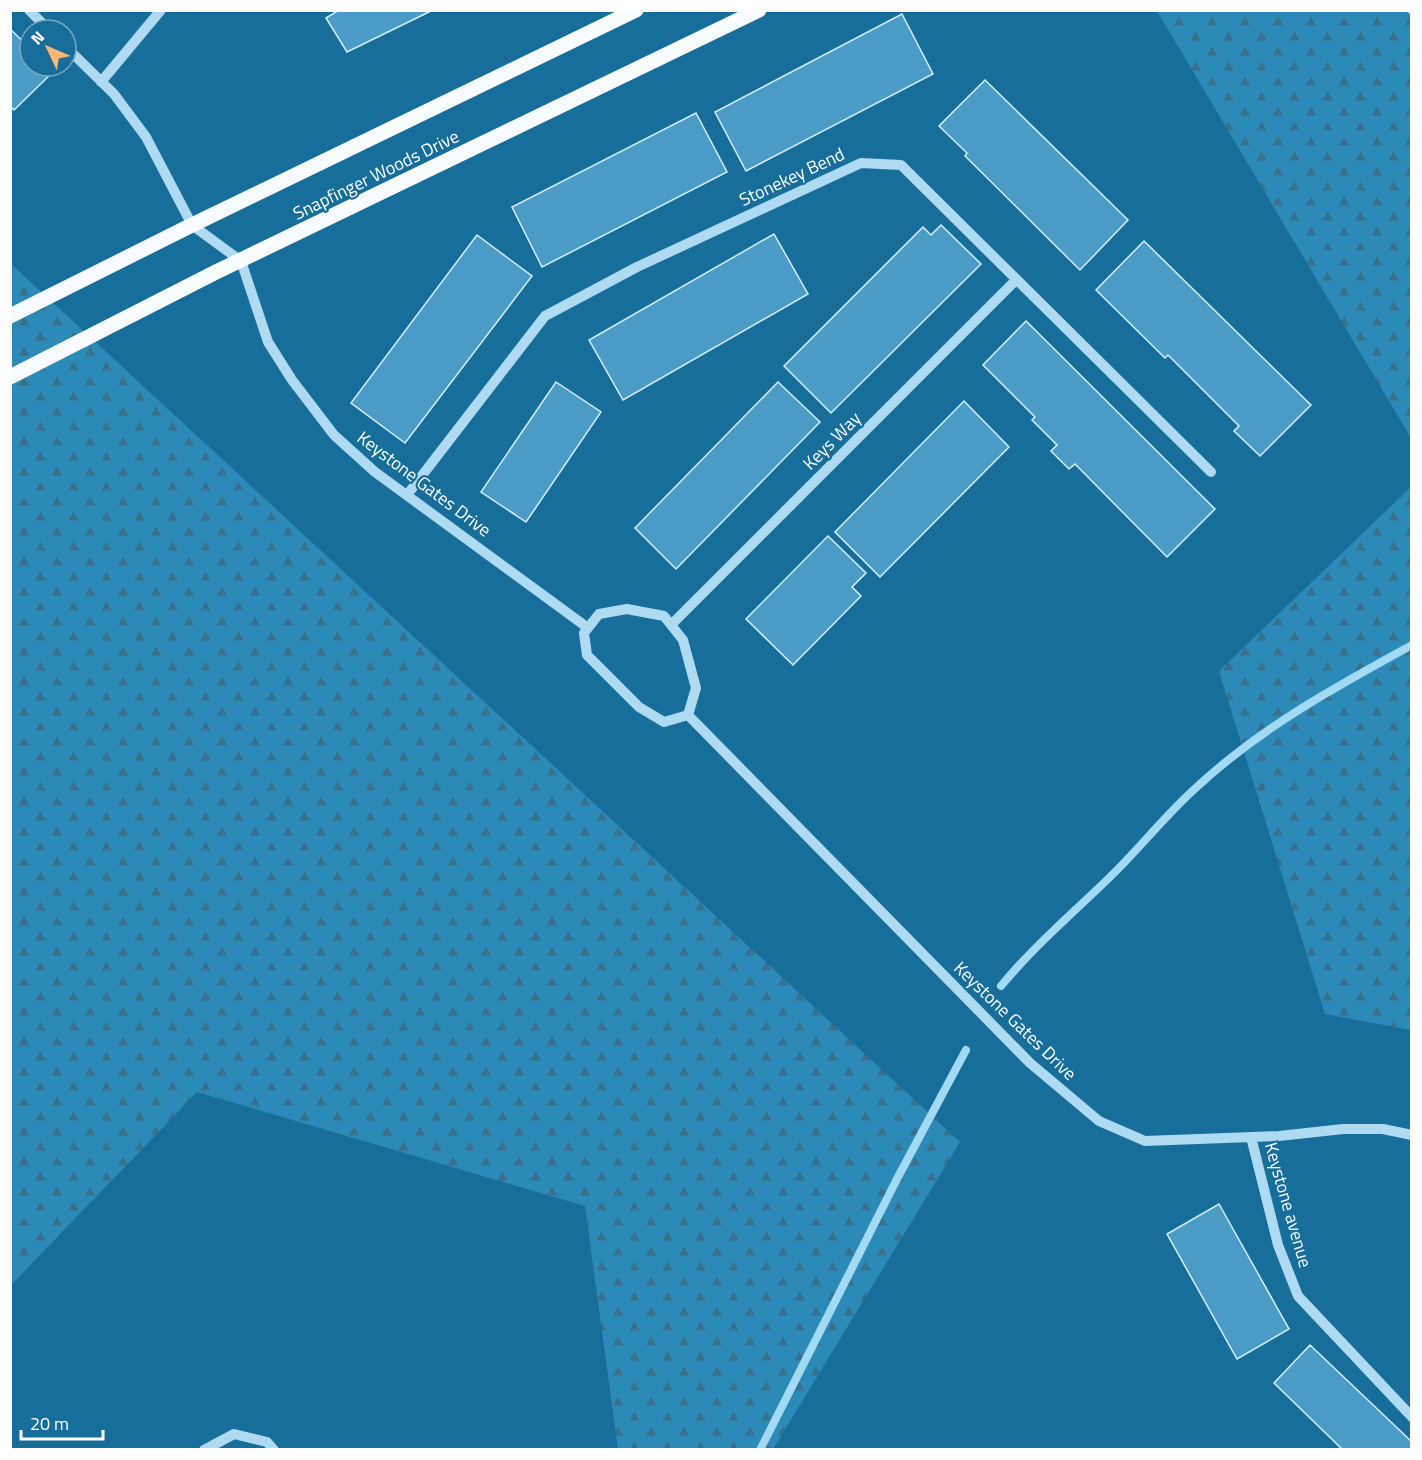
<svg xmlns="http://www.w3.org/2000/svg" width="1422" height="1460" viewBox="0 0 1422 1460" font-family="'Titillium Web',sans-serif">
<defs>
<pattern id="forest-firs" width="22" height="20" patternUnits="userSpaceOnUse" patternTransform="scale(1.5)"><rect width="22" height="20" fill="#2c8ab9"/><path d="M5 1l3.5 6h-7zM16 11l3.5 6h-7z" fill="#39718d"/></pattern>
</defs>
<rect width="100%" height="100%" fill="#186e9b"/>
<!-- forest -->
<path fill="url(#forest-firs)" d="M1157,11H1411V438Z
M10,263L960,1142L773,1449H618L585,1206L197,1092L11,1285Z
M1411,487V1030L1325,1014L1219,671Z"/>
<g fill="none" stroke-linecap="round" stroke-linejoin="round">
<!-- stream -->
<path stroke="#a2daf4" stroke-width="8" d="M1411,10L1412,11
M1001,986C1034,946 1073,913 1110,877C1141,847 1167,813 1199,785C1262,727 1337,686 1412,645
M760,1450L898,1177L966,1050"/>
</g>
<!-- building -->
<path fill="#4a9bc5" stroke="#d6f0fc" stroke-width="1.5" d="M339,10H433L347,52L326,18Z
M902,14L933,74L746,171L715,112Z
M10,29L30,48V66H48L53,72L14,110L10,106Z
M985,80L1128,220L1080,270L965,156L967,153L939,126Z
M696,113L727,172L542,267L512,207Z
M941,225L981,264L831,413L784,366L923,227L931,235Z
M774,234L808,294L623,400L589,340Z
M477,235L532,276L405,443L351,403Z
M1144,241L1311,405L1260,456L1234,431L1239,426L1168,355L1165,358L1096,290Z
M1026,321L1215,509L1167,557L1075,464L1069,469L1051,451L1057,445L1032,420L1035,417L983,365Z
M556,382L601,412L526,522L481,492Z
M778,382L820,422L676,569L635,528Z
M964,401L1009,447L880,577L835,532Z
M828,536L866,573L852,587L861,596L793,665L746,619Z
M1219,1204L1289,1329L1237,1359L1167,1234Z
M1310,1345L1412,1442V1450H1343L1274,1383Z"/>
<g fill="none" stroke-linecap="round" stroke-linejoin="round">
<!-- minor -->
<path stroke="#afdbf2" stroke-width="10" d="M29,10L49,30
M66,47L114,94L146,137L192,225L241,261L268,342L292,380L334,435L375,472L588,628
M101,82L161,10
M407,495L545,316L637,267L861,163L901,165L1211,472
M627,609L664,616L683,640L696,688L688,715L664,722L639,707L587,655L584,633L599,614Z
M671,625L1016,280
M688,715L1030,1063L1099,1121L1145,1141L1279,1136L1343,1129H1383L1412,1135
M1251,1137L1278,1245L1298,1296L1412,1417
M204,1450L234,1434L267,1442L274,1450"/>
<!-- major -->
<path stroke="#fafdff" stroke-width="15" d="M10,316L192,225L636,10
M10,377L216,272L759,10"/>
</g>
<g text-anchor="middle" stroke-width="4.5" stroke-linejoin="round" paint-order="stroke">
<!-- street labels -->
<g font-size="18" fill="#fff" stroke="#186e9b">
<text transform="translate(376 175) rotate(-26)" y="6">Snapfinger Woods Drive</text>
<text transform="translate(792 177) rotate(-25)" y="6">Stonekey Bend</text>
<text transform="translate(832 441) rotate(-45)" y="6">Keys Way</text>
<text transform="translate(424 484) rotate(37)" y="6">Keystone Gates Drive</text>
<text transform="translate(1015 1021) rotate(44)" y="6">Keystone Gates Drive</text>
<text transform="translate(1288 1205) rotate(74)" y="6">Keystone avenue</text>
</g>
</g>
<!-- border -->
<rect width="1422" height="1460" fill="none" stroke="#ffffff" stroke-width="24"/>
<!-- north arrow -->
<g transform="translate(48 48) rotate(314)"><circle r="28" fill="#186e9b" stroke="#74a8c3" stroke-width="1.5"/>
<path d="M0-4.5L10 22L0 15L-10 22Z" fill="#ffb770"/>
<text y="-9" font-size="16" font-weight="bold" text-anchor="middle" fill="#ffffff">N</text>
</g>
<!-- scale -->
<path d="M21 1430v9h82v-9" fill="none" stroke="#ffffff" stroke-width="3"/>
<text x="30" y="1430" font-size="18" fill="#ffffff" stroke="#186e9b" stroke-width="4.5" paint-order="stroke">20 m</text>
</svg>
